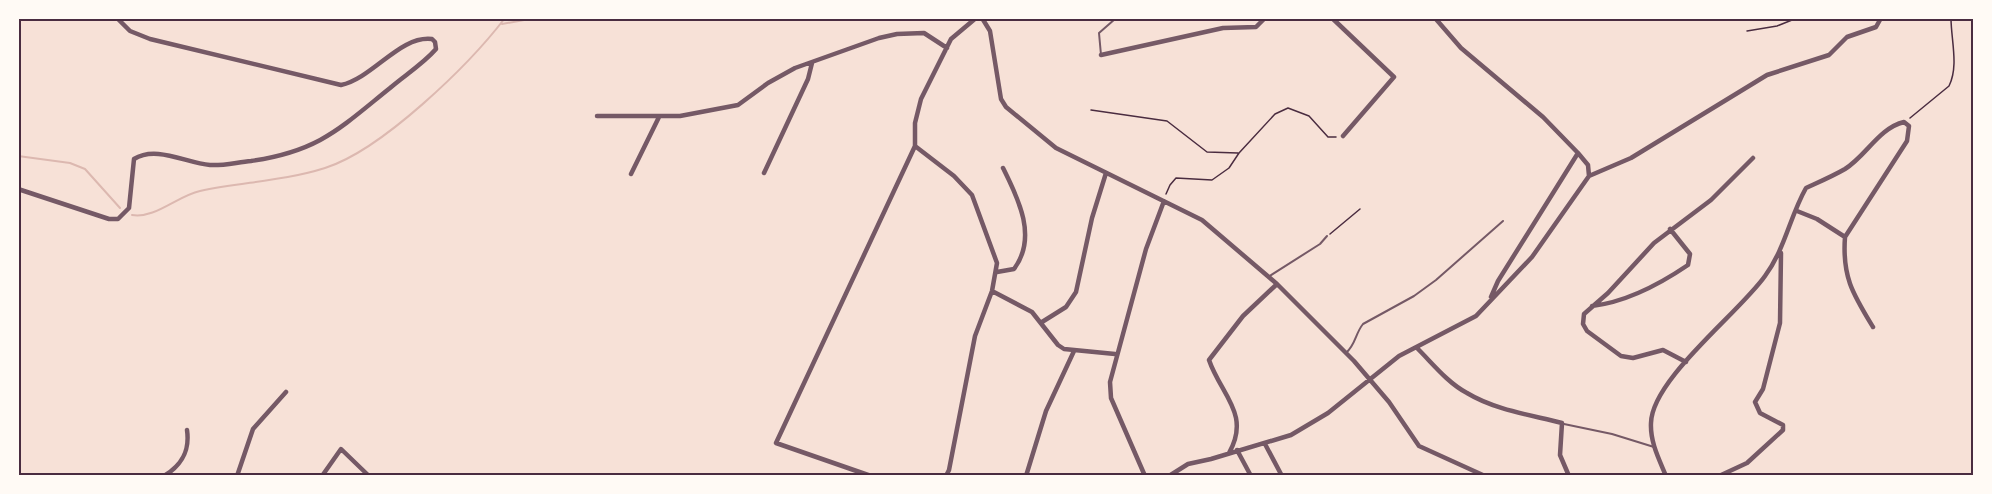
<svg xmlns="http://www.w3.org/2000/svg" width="1992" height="494" viewBox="0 0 1992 494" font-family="Commissioner,sans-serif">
<rect width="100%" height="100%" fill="#f7e1d7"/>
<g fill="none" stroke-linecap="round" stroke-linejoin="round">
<!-- stream -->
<path stroke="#dcb8b0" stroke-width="2" d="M502,24L535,18
M18,156L70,163L85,169L120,208
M132,215C155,219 177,196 200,191C242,182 284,181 325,168C382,150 469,65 505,18"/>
<!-- path -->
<path stroke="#4a2c40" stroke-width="1.5" d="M1747,31L1777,26L1797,18
M1091,110L1167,121L1207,152L1238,153
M1910,118L1949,86C1959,66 1951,40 1951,18
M1166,194L1170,185L1176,178L1212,180L1229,168L1239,153L1275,114L1288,108L1309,116L1328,137H1336
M1330,234L1360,209"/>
<!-- service -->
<path stroke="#755966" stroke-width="2" d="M1101,55L1099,33L1115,19
M1268,277L1320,244L1327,236
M1346,353C1356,344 1355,334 1363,324L1414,296L1436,280L1503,221
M1564,424L1612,434L1654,447"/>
<!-- minor -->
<path stroke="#755966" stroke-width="4.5" d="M982,18L990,31L1001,99L1006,107L1056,148L1202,220L1277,284L1354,361L1389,402L1419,446L1485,476
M1332,18L1394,77L1343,136
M1435,18L1461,48L1543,117L1578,153L1498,281L1491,297
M1101,55L1223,28L1256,27L1265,18
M597,116H680L738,105L768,83L795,68L879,38L897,34L924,33L947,48
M915,146L954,176L972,195L997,263L992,291L975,336L949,470L946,476
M1578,153L1588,165L1589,176
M764,173L808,79L812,63
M631,174L659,117
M1589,176L1631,158L1767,75L1829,55L1847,37L1876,27L1881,18
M18,189L109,219H118L129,208L134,159C156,145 186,163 210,165C223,166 238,162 251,161C319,151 339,129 390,88C405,75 423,64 436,49L435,42L432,39C400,35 373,78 341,85L150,39L130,31L117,18
M1797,211L1817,219L1845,237C1842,277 1853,294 1873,327
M997,272L1014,269C1038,237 1018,198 1003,168
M992,291L1032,312L1058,345L1064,349L1115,354
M1592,306C1627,302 1660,284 1688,265L1690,254L1670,229
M1042,322L1066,307L1076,292L1092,218L1106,173
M1418,349C1433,364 1448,383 1467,393C1495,410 1531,415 1562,423L1560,455L1569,476
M1686,362L1663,350L1633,358L1621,356L1587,331L1583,324L1584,314L1608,293L1654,243L1711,200L1753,158
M1265,444L1282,476
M1237,450L1251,476
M1229,453C1251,414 1221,395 1209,360L1243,316L1277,284
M164,476C182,465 190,451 187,430
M237,476L253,429L286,392
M322,476L341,449L369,476
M871,476L776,443L915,146V123L921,99L951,39L976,18
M1026,476L1046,411L1074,351
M1145,476L1111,398L1110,382L1146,249L1164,201
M1169,476L1188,464L1211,459L1291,435L1328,413L1399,356L1476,316L1532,257L1589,176
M1666,476C1659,459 1650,442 1651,423C1652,379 1739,313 1765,276C1785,249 1790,216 1806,188C1819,182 1833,176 1845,169C1866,156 1879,128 1904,122L1909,126L1907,141L1845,237
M1719,476L1747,463L1783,430V425L1760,413L1755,402L1763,389L1780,323L1781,253"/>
</g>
<!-- border -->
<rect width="1992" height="494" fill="none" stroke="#fffaf5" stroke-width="39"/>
<rect x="20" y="20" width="1952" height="454" fill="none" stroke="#4a2c40" stroke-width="2"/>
</svg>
